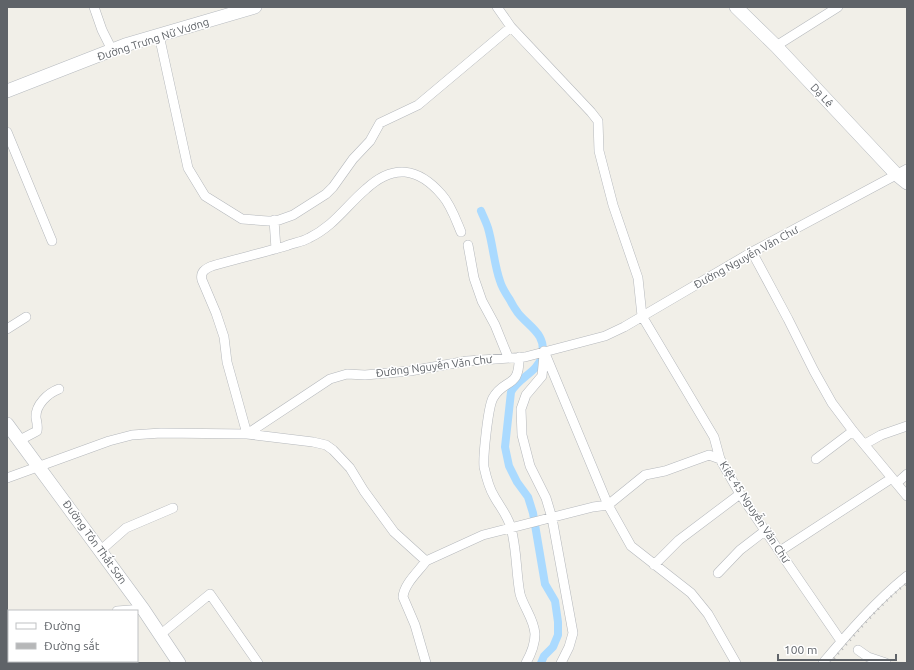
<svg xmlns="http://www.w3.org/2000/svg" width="914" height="670" viewBox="0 0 914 670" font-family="Ubuntu,sans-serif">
<rect width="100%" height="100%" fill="#f1efe8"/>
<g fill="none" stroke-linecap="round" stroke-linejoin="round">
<!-- canal -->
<path stroke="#aadaff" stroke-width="8" d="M481,211C483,216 486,222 488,228C493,245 494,264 500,281C502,288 506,294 510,300C512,304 515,309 518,313C529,327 547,334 542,356C538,372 518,378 511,392L505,447L509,466L517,482L528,497L533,513L545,584L555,601L558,622V635L553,647L544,656L541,663"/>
<defs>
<path id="street" d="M94,7L102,30L112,50
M497,7L511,27L591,112L598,121L599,151L613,205L638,278L642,316L714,437L720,459L740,494L841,641
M159,35L188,168L205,196L242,219L268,221L279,220L293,215L326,194L333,187L353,159L370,141L380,123L418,105L511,27
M776,46L838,7
M7,132L52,241
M274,220L276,249
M461,232C456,220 451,205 442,195C418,167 393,164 366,189C346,206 334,226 309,238C302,242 293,243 286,246C261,253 237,259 212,266C205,269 200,272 202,280L216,313L224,337L227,362L247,434L313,442L326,445L333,450L350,468L364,491L394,532L426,561L483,535L593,507L608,505L645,475L665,471L709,455L720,459
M468,245L474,278L482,301L495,325L508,357
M752,252L788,319L814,371L832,403L853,431L907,496
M7,329L26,317
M544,351L608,505L631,546L691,593L708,614L736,663
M544,355L542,376L526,395L521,409L522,435L530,466L546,498L552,518L573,633L569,647L561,663
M519,357C520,389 504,378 493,398C488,407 483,456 484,467C486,476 489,488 494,496C500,507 508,516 511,528C517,550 516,573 520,594C524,608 534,619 535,634C535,644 531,654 526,663
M20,440L37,431C38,426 37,423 36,418C35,405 48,393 59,389
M865,444L881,435L907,426
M816,459L853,431
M7,478L109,441L132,435L161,433L247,434L330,379L347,374L365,375L410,371L467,361L525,357L605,336L624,327L752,252L907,169
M897,483L907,474
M101,550L126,528L173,508
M780,551L892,478
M426,561C418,572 404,584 403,597L415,625L426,663
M654,565L679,540L740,494
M718,573L740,550L766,530
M117,611L143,609
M161,634L210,594L258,663
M858,650L868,657L886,663
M53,663L55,661
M823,663C849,632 876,601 907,576"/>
<path id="secondary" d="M736,7L776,46L897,175L907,183
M7,91L125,45L255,7
M7,424L143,609L179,663"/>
</defs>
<!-- street casing -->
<use href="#street" stroke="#b5b8bc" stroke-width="10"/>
<!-- secondary casing -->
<use href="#secondary" stroke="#b6babf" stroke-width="14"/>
<!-- street -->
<use href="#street" stroke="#fff" stroke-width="9"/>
<!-- secondary -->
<use href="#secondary" stroke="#fff" stroke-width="13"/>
<!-- rail -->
<path stroke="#b6b7b8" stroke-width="2.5" stroke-dasharray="1 5" stroke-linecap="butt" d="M830,663C855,635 878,606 907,583"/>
</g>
<g text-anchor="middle" stroke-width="3" stroke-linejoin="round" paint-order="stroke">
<!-- street labels -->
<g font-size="11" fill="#5f6368" stroke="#fff">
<text transform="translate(153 39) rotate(-18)" y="4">Đường Trưng Nữ Vương</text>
<text transform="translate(822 95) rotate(47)" y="4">Dạ Lê</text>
<text transform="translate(746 257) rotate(-29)" y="4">Đường Nguyễn Văn Chư</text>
<text transform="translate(434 366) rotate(-7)" y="4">Đường Nguyễn Văn Chư</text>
<text transform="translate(755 512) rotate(57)" y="4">Kiệt 45 Nguyễn Văn Chư</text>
<text transform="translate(95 542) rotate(54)" y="4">Đường Tôn Thất Sơn</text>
</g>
</g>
<!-- border -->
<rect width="914" height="670" fill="none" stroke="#5f6368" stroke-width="16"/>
<!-- legend -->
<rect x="8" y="610" width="130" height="52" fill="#ffffff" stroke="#bfc1c3"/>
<rect x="16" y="623" width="20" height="6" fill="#ffffff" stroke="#bfc1c3"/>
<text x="44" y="630" font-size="12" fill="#5f6368">Đường</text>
<rect x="16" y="643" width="20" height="6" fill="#b6b7b8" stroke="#bfc1c3"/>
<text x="44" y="650" font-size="12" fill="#5f6368">Đường sắt</text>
<!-- scale -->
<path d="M778 654v6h118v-6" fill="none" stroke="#5f6368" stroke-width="2"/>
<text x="784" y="654" font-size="12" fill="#5f6368" stroke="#ffffff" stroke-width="3" paint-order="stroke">100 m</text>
</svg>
